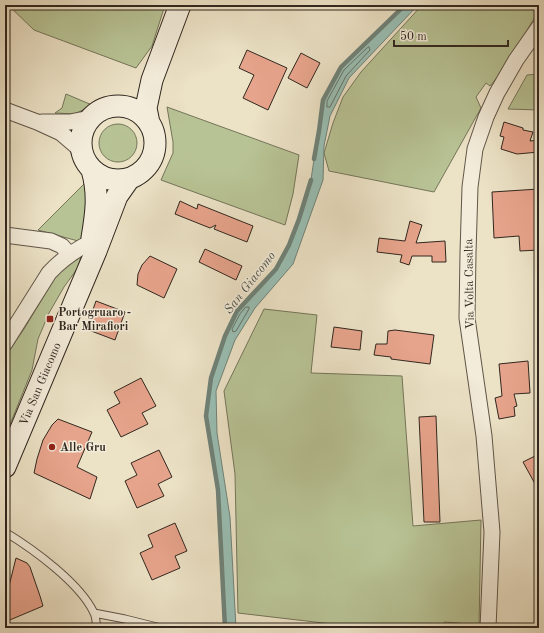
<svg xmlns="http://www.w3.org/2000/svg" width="544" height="633" viewBox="0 0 544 633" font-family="'Old Standard TT',serif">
<rect width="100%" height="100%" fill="#ece2c6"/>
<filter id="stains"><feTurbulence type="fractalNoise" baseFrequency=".005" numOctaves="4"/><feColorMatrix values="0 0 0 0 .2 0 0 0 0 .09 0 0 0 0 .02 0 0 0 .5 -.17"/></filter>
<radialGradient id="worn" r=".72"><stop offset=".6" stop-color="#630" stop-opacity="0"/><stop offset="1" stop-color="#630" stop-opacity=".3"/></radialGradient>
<!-- green -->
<path fill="#b8c395" stroke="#74755a" d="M8,5H165L152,46L136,68L34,30Z
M422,5H539V10L505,68L490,86L486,83L476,97L481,108L434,192L329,171L324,153L333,123L343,97L361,72Z
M539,74V110L508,109L527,75Z
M66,94L92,105L75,114L55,113L62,108Z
M167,107L299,155L293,194L285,225L161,180L173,153V142Z
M99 143a19 19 0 1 1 38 0a19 19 0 1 1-38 0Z
M84,184L90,194L85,234L78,241L38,230Z
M81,257L77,269L64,287L49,313L38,339L32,370L5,437V357L24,329L56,276L69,264Z
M264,309L317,315L311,373L402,376L413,526L481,520L479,628H461L460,623L444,622V628H366L238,613L235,474L224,391Z"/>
<!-- water -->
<path fill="#99beb3" stroke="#6f8278" d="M405,5H418L349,78L330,116L324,146L323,180L293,264L255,308L235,340L216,391L217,433L230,517L236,628H225L218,490L206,416L211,378L225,336L237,311L276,269L289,245L310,186L323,100L341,67Z"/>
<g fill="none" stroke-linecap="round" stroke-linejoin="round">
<!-- shore -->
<path stroke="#657269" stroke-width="1" d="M369,47L370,50L346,76L330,107H327V101L344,70L367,48Z
M246,307H249V309L236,331L233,332L232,329L240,314Z"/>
<!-- stream -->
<path stroke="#6f8278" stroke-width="4.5" d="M314,159L319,131L323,100L341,67L405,5
M225,628L218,490L206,416L211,378L225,336L237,311L276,269L289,245L299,219L311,180"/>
</g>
<!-- building -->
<path fill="#e7a48c" stroke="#31271f" d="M247,50L287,68L268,110L243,98L254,75L239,68Z
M301,53L320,63L307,88L288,78Z
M504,122L523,128V130L533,132L530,141L539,140V152L517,154L501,149L504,137L500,136Z
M539,189V250L520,251L519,236L494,238L492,192Z
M180,201L197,209L198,204L253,226L247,242L214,229L216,225L210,228L175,214Z
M410,221L422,225L416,243L445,241L446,262H432V256H412L409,265L400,262L402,255L377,252L379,238L405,241Z
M205,249L242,266L236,280L199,262Z
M150,256L177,269L164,298L137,285L138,274L142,265Z
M96,301L125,312L115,340L86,329Z
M334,327L362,331L360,350L331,347Z
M395,330L434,335L430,364L391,359V357L374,355L376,344H387L388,331Z
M528,361L530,393L514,394L517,406L514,407L515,416L499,419L495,398L502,396L499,364Z
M141,378L156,406L142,413L148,424L121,437L107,410L120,403L114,392Z
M436,416L440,522H424L419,417Z
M58,419L92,432L77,467L97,477L90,499L34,473L37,459L43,440L52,425Z
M159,450L172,477L158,484L164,496L137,508L125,481L137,475L131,463Z
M539,454V491L523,462Z
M175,523L187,551L175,556L180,568L152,580L140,553L153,547L148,535Z
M16,558L27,563L30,567L40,596L43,606L5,622V584L9,586Z"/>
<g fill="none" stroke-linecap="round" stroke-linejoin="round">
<defs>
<path id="lane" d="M5,532C33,549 80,583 94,613C96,617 96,623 97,628
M94,613L125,619L161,628"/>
<path id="street" d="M5,110L37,122L61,133L82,151
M42,122H70L90,118
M5,235L51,241L62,246L69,254
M5,343L49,273C61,260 75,250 91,242
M488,628L492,532L484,436L467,318L468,253L470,187L475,149L486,117L497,93L516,60L539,27"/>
<path id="secondary" d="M81 143a37 37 0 1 1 74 0a37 37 0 1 1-74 0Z
M149,123L146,108L152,80L180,5
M92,238C96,214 99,194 92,170
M5,467L96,251L117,196L129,179"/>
</defs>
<!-- lane casing -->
<use href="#lane" stroke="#605649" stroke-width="9"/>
<!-- street casing -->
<use href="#street" stroke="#605649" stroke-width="17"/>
<!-- secondary casing -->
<use href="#secondary" stroke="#31271f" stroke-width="23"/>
<!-- lane -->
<use href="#lane" stroke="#f3ecda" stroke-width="7"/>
<!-- street -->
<use href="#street" stroke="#f3ecda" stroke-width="15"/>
<!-- secondary -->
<use href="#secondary" stroke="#f3ecda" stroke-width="21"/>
</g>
<!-- markers -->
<g fill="#8f2418" stroke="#f3ecda" stroke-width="1.5">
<rect x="46" y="315" width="8" height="8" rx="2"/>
<circle cx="52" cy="447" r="4"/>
</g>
<g text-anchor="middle" stroke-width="3" stroke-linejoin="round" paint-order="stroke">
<!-- street labels -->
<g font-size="12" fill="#31271f" stroke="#f3ecda">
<text transform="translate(469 284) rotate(-91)" y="4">Via Volta Casalta</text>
<text transform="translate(40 384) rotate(-67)" y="4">Via San Giacomo</text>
</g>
<!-- poi labels -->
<g font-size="12" font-weight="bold" fill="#31271f" stroke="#f3ecda" text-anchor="start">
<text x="58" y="316">Portogruaro -<tspan x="58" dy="14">Bar Mirafiori</tspan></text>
<text x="60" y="451">Alle Gru</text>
</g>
<!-- water labels -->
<g font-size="13" font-style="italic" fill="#50544b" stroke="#f3ecda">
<text transform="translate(249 282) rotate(-52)" y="5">San Giacomo</text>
</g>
</g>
<!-- margin -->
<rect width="544" height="633" fill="none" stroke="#ece2c6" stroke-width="20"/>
<rect x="6" y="6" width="532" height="621" fill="none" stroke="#31271f" stroke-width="2"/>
<rect x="10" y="10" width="524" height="613" fill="none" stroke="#31271f"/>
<!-- scale -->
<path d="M394 40v6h114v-6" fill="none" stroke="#31271f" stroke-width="2"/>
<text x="400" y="40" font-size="12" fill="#31271f" stroke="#f3ecda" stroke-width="3" paint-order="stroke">50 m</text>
<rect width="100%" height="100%" filter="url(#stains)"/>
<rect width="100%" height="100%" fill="url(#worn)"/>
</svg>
